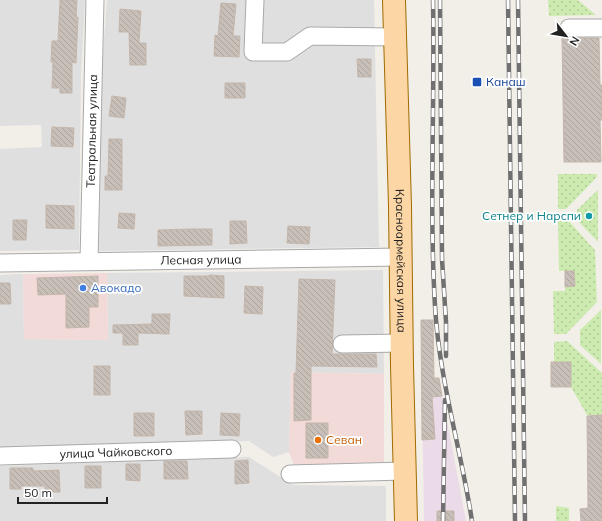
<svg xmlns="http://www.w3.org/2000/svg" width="602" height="521" viewBox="0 0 602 521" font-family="Mulish,sans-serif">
<defs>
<pattern id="grass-dots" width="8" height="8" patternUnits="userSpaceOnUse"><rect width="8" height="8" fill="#cdebb0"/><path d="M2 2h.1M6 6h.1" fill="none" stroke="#b0c997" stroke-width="1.8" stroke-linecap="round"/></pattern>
<pattern id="building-back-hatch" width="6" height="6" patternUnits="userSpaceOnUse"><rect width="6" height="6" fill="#c7bfb8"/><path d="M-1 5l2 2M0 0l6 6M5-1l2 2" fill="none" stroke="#aba49e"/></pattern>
</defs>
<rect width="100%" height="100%" fill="#f2efe9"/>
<!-- residential -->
<path fill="#e0dfdf" d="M0,0H85L81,75L79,250L0,251V149L42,147L41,125L0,126Z
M107,0H374L379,247L99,251L101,78Z
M383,270L384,374L291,372L289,452L273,457L249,441L0,449V275L23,274L24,339L108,340L107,273Z
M249,457L293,485L386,486V521H0V466Z"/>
<!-- commercial -->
<path fill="#f2dad9" d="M107,273L108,340L24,339L23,274Z
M291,372L384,374V465L295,468L289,452Z"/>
<!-- railway -->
<path fill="#ebdbe8" d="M421,320L434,378H439L466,521H424Z"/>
<!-- grass -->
<path fill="url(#grass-dots)" d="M548,0H578L596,15L549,16Z
M558,174H597V177L566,209H558Z
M598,190V242L577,220V210Z
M566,218L595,250L597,302L566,334H554L553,291H565V287L575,286L574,271H559L558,219Z
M601,310V364L580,345V330Z
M567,341L602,373V415H587L571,387V362H554V342Z
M556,506L569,508V521H556Z"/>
<!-- building -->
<path fill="url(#building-back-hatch)" stroke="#c4b6ab" d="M60,0H77L76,17H78L76,63L72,62V93H60V88H52L53,62H51L52,41H58Z
M221,3L236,4L233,36H240L239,57L214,56L215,35L218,36Z
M120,9L141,11L139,43H146V65H130L129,32H119Z
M562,37L569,38H599L600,85H602V120H600L601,162H564Z
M357,59H371V77H358Z
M225,83H245V98H225Z
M112,96L126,98L124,118L109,116Z
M52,127L74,128L73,147L51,146Z
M109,139H122V190H105V176H108Z
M46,205L74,206V229L46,228Z
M119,213L135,214L134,229L118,228Z
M13,220H27L26,240H13Z
M230,221H246L247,243L230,244Z
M288,226L310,227L309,244L287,243Z
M191,229H212V245L158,246V230Z
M565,271H574L575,286L565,287Z
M209,275L224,276V298L184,296V276H209Z
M98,276V307H89V327L66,328V294L38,295L37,278Z
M299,279L335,280L332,354H376L377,367L311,366V420L294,421V373H296Z
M0,283H10L11,304H0Z
M245,286L263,287L262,314L244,313Z
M152,314H170L169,334L138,333V345H123V333H113V325L152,324Z
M421,320H433L434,378H439L442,396L432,397L435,439L422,440Z
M551,362H571V387H551Z
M94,366H110V395H94Z
M185,411H202V434L186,435Z
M134,413H154V436H134Z
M221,413L240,414L239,436L220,435Z
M602,415V521H581L580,509L588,508L587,416Z
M306,423H328V458H306Z
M248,460L249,483L235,484V461Z
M164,461H187L188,479H164Z
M126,464H140V481L126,480Z
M85,466H101V488H85Z
M10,468H33V471L59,470L60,492H45V486H21V489H10Z
M437,511H454V521H437Z"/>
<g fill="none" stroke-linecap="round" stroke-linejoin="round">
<defs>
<g id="minor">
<path d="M255,0L253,52H287L310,36L395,37"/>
<path d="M569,28H602"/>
<path id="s1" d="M89,261L95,0"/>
<path id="s2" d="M0,263L401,257"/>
<path d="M342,344L402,343"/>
<path id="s3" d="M0,456L232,449"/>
<path d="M290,474L405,471"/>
</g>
<g id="major">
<path id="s4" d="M394,0L400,206L402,366L406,521"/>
</g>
</defs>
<!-- minor casing -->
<use href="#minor" stroke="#a9a9a9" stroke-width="19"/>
<!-- major casing -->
<use href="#major" stroke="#a06b00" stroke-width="24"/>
<!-- minor -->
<use href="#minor" stroke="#fff" stroke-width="17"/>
<!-- major -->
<use href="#major" stroke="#fcd6a4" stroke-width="22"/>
<defs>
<path id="rail" d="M433,0C435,102 429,204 435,306C439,379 461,449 472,521
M440,0L442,259L446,322V356
M508,0L515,521
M518,0L525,521
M443,521L445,400"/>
</defs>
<!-- rail casing -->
<use href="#rail" stroke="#707070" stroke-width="4.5"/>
<!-- rail -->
<use href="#rail" stroke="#fff" stroke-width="3" stroke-dasharray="9" stroke-linecap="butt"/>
</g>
<!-- markers -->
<rect fill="#1a4fb4" stroke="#fff" stroke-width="1.5" x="472" y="77" width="10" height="10" rx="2"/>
<circle fill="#0f9aa8" stroke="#fff" stroke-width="1.5" cx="589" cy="216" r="4"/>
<circle fill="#3f7fe0" stroke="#fff" stroke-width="1.5" cx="83" cy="288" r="4"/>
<circle fill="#e8710a" stroke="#fff" stroke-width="1.5" cx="318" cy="440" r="4"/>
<g text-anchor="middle" stroke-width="3.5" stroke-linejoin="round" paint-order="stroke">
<!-- transit labels -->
<g font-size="12" fill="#164399" stroke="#fff" text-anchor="start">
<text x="486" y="86">Канаш</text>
</g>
<!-- street labels -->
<g font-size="12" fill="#222" stroke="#fff">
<text dy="4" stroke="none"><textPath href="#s1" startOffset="130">Театральная улица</textPath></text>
<text dy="4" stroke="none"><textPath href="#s2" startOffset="201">Лесная улица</textPath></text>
<text dy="4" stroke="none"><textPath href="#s4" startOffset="261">Красноармейская улица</textPath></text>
<text dy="4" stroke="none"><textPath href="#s3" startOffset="116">улица Чайковского</textPath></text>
</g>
<!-- culture labels -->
<g font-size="12" fill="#0d838f" stroke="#fff" text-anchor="end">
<text x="581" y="220">Сетнер и Нарспи</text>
</g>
<!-- shop labels -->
<g font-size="12" fill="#366cbe" stroke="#fff" text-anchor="start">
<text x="91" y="292">Авокадо</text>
</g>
<!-- food labels -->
<g font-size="12" fill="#c56008" stroke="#fff" text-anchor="start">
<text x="326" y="444">Севан</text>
</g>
</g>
<!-- north arrow -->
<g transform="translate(566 36) rotate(121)" stroke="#ffffff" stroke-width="3" paint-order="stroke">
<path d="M0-3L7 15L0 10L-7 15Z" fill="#222222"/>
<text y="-6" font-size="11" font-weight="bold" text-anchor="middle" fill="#222222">N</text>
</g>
<!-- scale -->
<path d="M18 497v6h89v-6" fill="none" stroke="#222222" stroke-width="2"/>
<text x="24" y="497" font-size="12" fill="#222222" stroke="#ffffff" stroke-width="3" paint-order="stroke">50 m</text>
</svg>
